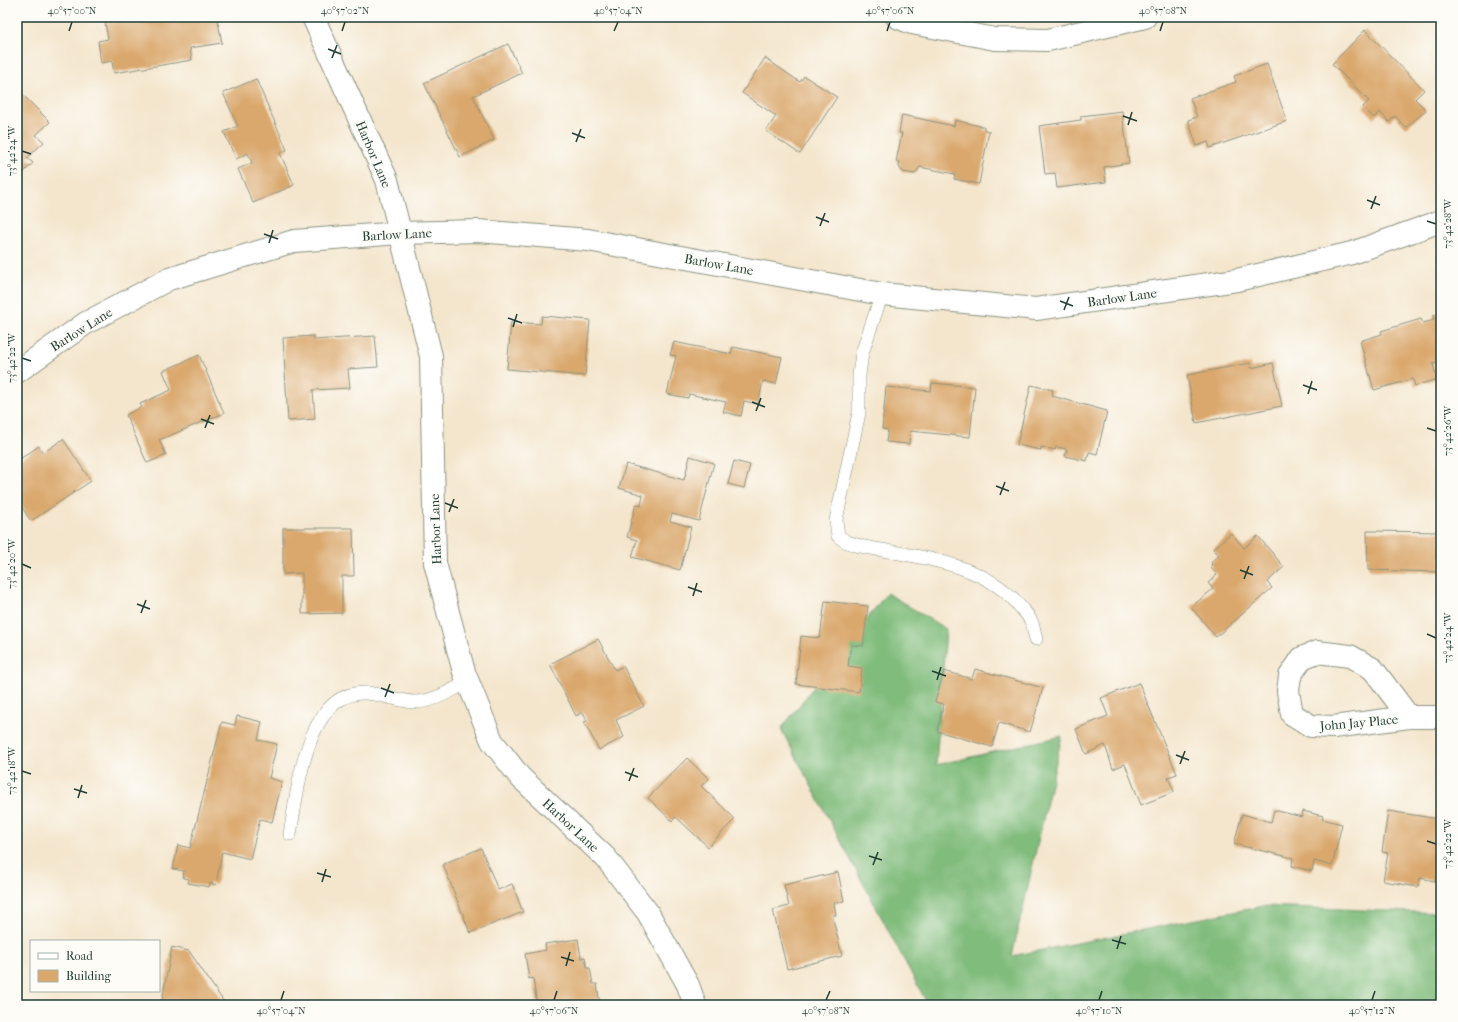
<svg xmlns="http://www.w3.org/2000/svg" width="1458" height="1022" viewBox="0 0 1458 1022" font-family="'IM FELL French Canon',serif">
<rect width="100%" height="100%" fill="#fdfcf7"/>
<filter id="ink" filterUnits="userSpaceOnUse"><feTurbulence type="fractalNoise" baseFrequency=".025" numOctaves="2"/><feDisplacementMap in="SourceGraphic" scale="8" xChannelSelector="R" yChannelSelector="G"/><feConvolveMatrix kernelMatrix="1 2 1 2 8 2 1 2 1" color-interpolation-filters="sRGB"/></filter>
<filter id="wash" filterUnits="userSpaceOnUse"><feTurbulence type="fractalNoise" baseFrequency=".012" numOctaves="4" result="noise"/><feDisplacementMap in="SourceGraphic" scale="16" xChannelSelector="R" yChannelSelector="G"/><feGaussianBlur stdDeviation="0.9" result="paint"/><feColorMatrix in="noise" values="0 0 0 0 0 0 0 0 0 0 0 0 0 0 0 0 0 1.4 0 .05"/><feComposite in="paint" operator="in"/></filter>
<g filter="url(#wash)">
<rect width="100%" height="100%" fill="#f4e6cd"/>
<!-- forest -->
<path fill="#80bc7b" stroke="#507c58" d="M887,593L946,629L936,765L1062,736L1012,956L1263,906L1441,913V1005H928L781,729Z"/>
<g id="blocks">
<!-- building -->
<path fill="#daa86d" d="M104,17H158L159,19L169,17H217L222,43L190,48L192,60L114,73L112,61L101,63L98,41L108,39Z
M1365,30L1424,90L1415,99L1426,110L1406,128L1395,116L1389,122L1380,112L1374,118L1363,107L1369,101L1332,64Z
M508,44L522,73L473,96L494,140L460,157L424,83Z
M765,58L800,82L804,76L837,97L800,154L766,131L776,116L742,93Z
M1267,64L1287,121L1210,148L1208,142L1197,146L1188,120L1197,117L1190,98L1236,82L1234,76Z
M256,79L287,150L280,153L294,185L253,203L238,169L252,163L248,153L236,159L224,132L238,126L223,93Z
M17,89L50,122L36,135L44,142L27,158L33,163L20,176L17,173Z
M1122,111L1129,163L1104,167L1106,182L1057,188L1055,173L1045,174L1039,126L1081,120V116Z
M902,115L954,126L955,120L984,127V130L989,131L979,184L954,179L955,174L920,167L915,174L903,172L899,167L900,162H896L902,133H899Z
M1441,313V362L1433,364L1437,379L1415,386L1413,379L1374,390L1360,341L1382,334L1381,331L1421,319L1423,323L1434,320L1433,316Z
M542,316L590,320L585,376L507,369L511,322L541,324Z
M314,336V340L375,336L378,367L348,369L350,388L313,390L315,419L288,421L283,338Z
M674,342L731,354L733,347L782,357L776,384L763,381L758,404L744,401L741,416L723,412L726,402L689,394L688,398L667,394L676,356L670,355Z
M199,355L224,413L159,440L166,455L147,463L126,415L142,407L140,404L171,390L163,371Z
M1250,363L1251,368L1273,363L1282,406L1196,423L1187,375Z
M932,383L975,387L970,437L910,431L909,444L886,442L888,430L882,429L886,387L931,391Z
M1031,385L1053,390L1052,396L1107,411L1097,454L1089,452L1087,461L1065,456L1067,449L1056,447L1055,450L1041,447V450L1017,445Z
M63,439L91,481L31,521L17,500V461L39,446L43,453Z
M690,456L714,463L699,521L672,514L670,521L691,527L680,570L632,557L637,540L627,537L636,504L641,506L643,495L619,488L626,464L684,480Z
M734,461L750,465L744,488L728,484Z
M283,528H353L354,576H342V613L302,614V573L283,574Z
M1367,531L1441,532V572L1368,570Z
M1231,533L1244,548L1258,536L1284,567L1267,582L1272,588L1216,637L1191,607L1213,589L1208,583L1217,575L1211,568L1212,561L1219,555L1213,549Z
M825,601L868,606L863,646L851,645L848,666L862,668L859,692L796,684L801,636L820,638Z
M598,639L615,670L623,666L644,706L616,720L624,737L599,750L584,722L587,721L583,712L576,716L550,664Z
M975,669L1043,688L1030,732L999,723L992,747L937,731L944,704L935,702L944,671L972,679Z
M1139,683L1177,774L1168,777L1174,792L1141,805L1125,764L1113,769L1105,745L1086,754L1076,729L1108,716L1101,698Z
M237,716L262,722L258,740L277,744L269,778L282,782L272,822L260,819L250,859L222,852L216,885L210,883L209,887L188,883L189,879L183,878L184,871L173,869L178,845L190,848L222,722L235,725Z
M687,758L709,779L701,786L735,819L708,847L676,817L672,821L648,798Z
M1274,810L1302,817L1303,811L1323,816L1322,819L1342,824L1332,866L1314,861L1312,871L1292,866L1293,858L1234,844L1242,814L1271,822Z
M1388,811L1439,819L1441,815V889L1438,888L1439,882L1420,878L1418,887L1383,881L1388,853L1382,852Z
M481,848L498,890L512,884L523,912L470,933L443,864Z
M838,872L844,901L834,903L836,915H832L842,956L787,969L773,910L789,906L784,885Z
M578,939L581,958L585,957L587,968H590L593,984H597L600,1005H537L533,978L529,979L525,954L546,950L545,944Z
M172,947L189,951L226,1005H161Z"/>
</g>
</g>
<g filter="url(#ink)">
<use href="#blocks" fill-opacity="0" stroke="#8a9280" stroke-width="1"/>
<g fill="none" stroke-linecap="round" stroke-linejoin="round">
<defs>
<path id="lane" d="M882,294L862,353L859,375V413L836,520L838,536L847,542L860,546C914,557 986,561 1022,609C1025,612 1029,617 1031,621C1034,626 1034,633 1036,639
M290,834C298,792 305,690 366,693C382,694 398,701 414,702C434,702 451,690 468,682"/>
<path id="street" d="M313,17L387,180L431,356L435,563L464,672L492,741L520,777L606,858L648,913L688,985L695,1005
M897,17L912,23L995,39L1048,40L1145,17
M17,372L86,323L169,279L294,241L400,233L478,231L588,240L882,294L1036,309L1237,280L1352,253L1441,221
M1317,652L1350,656L1373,669L1409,717L1333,727L1311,726L1292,714L1288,691L1290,676L1302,658Z
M1409,717H1441"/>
</defs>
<!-- lane casing -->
<use href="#lane" stroke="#8a9280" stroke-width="14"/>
<!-- street casing -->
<use href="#street" stroke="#8a9280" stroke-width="24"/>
<!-- lane -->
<use href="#lane" stroke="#fff" stroke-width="13"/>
<!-- street -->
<use href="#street" stroke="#fff" stroke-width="22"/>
</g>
</g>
<!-- ticks -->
<path fill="none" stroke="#1f3d34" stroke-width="1.5" d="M69,31L72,22M342,31L345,22M614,31L618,22M887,31L890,22M1160,31L1163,22M328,49L341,54M332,58L337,45M1123,116L1137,121M1128,125L1132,112M572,133L585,138M576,142L581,129M22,151L31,154M1367,200L1380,205M1371,209L1376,196M816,217L829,222M1427,221L1436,224M820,226L825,213M264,234L278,239M269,243L273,230M1060,301L1073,306M1064,310L1069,297M508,318L522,323M513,327L517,314M22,358L31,361M1303,385L1317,390M1308,394L1312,381M752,402L765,407M756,411L761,398M201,419L214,424M205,428L210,415M1427,428L1436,431M996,486L1009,491M1000,495L1005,482M445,503L458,508M449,512L454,499M22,564L31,568M1240,570L1253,575M1244,579L1249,566M688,587L702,592M693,596L697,583M137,604L150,609M141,613L146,600M1427,634L1436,638M932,671L946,676M937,680L941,667M381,688L394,693M385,697L390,684M1176,755L1189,760M1180,764L1185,751M22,771L31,774M625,772L638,777M629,781L634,768M74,789L87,793M78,798L82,785M1427,841L1436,844M869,856L882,860M873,865L878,852M317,873L331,877M322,882L326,869M1112,940L1126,944M1117,949L1121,936M561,957L574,961M566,966L570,952M281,1000L284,991M554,1000L557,991M826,1000L830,991M1099,1000L1102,991M1372,1000L1375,991"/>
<g text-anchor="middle" stroke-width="4" stroke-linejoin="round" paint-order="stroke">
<!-- street labels -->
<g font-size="13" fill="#1f3d34" stroke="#fdfcf7">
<text transform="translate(374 154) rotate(67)" y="5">Harbor Lane</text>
<text transform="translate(397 234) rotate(-3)" y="5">Barlow Lane</text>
<text transform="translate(719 264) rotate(10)" y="5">Barlow Lane</text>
<text transform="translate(1122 297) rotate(-8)" y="5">Barlow Lane</text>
<text transform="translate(81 329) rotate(-32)" y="5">Barlow Lane</text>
<text transform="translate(435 529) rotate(-92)" y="5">Harbor Lane</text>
<text transform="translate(1359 722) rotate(-5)" y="5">John Jay Place</text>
<text transform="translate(571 825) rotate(43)" y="5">Harbor Lane</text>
</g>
</g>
<!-- margin -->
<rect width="1458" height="1022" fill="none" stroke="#fdfcf7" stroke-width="44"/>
<!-- legend -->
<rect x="30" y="940" width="130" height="52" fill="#fdfcf7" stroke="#a4b0a9"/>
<rect x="38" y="953" width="20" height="6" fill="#ffffff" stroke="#a4b0a9"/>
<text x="66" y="960" font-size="12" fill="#1f3d34">Road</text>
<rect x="38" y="970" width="20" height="12" fill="#daa86d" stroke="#a4b0a9"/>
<text x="66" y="980" font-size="12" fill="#1f3d34">Building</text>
<rect x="22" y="22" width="1414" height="978" fill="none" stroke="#1f3d34" stroke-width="1.5"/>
<g font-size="10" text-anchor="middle" fill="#1f3d34">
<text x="72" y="14">40°57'00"N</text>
<text x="345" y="14">40°57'02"N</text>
<text x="618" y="14">40°57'04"N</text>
<text x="890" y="14">40°57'06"N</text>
<text x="1163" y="14">40°57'08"N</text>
<text transform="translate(11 151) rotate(-90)" y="4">73°42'24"W</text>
<text transform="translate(1447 224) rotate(-90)" y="4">73°42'28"W</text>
<text transform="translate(11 358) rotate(-90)" y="4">73°42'22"W</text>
<text transform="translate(1447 431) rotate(-90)" y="4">73°42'26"W</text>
<text transform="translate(11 564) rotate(-90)" y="4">73°42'20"W</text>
<text transform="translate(1447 638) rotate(-90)" y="4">73°42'24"W</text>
<text transform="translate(11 771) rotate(-90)" y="4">73°42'18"W</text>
<text transform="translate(1447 844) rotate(-90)" y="4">73°42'22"W</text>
<text x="281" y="1014">40°57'04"N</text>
<text x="554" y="1014">40°57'06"N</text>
<text x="826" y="1014">40°57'08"N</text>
<text x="1099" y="1014">40°57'10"N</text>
<text x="1372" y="1014">40°57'12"N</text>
</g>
</svg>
